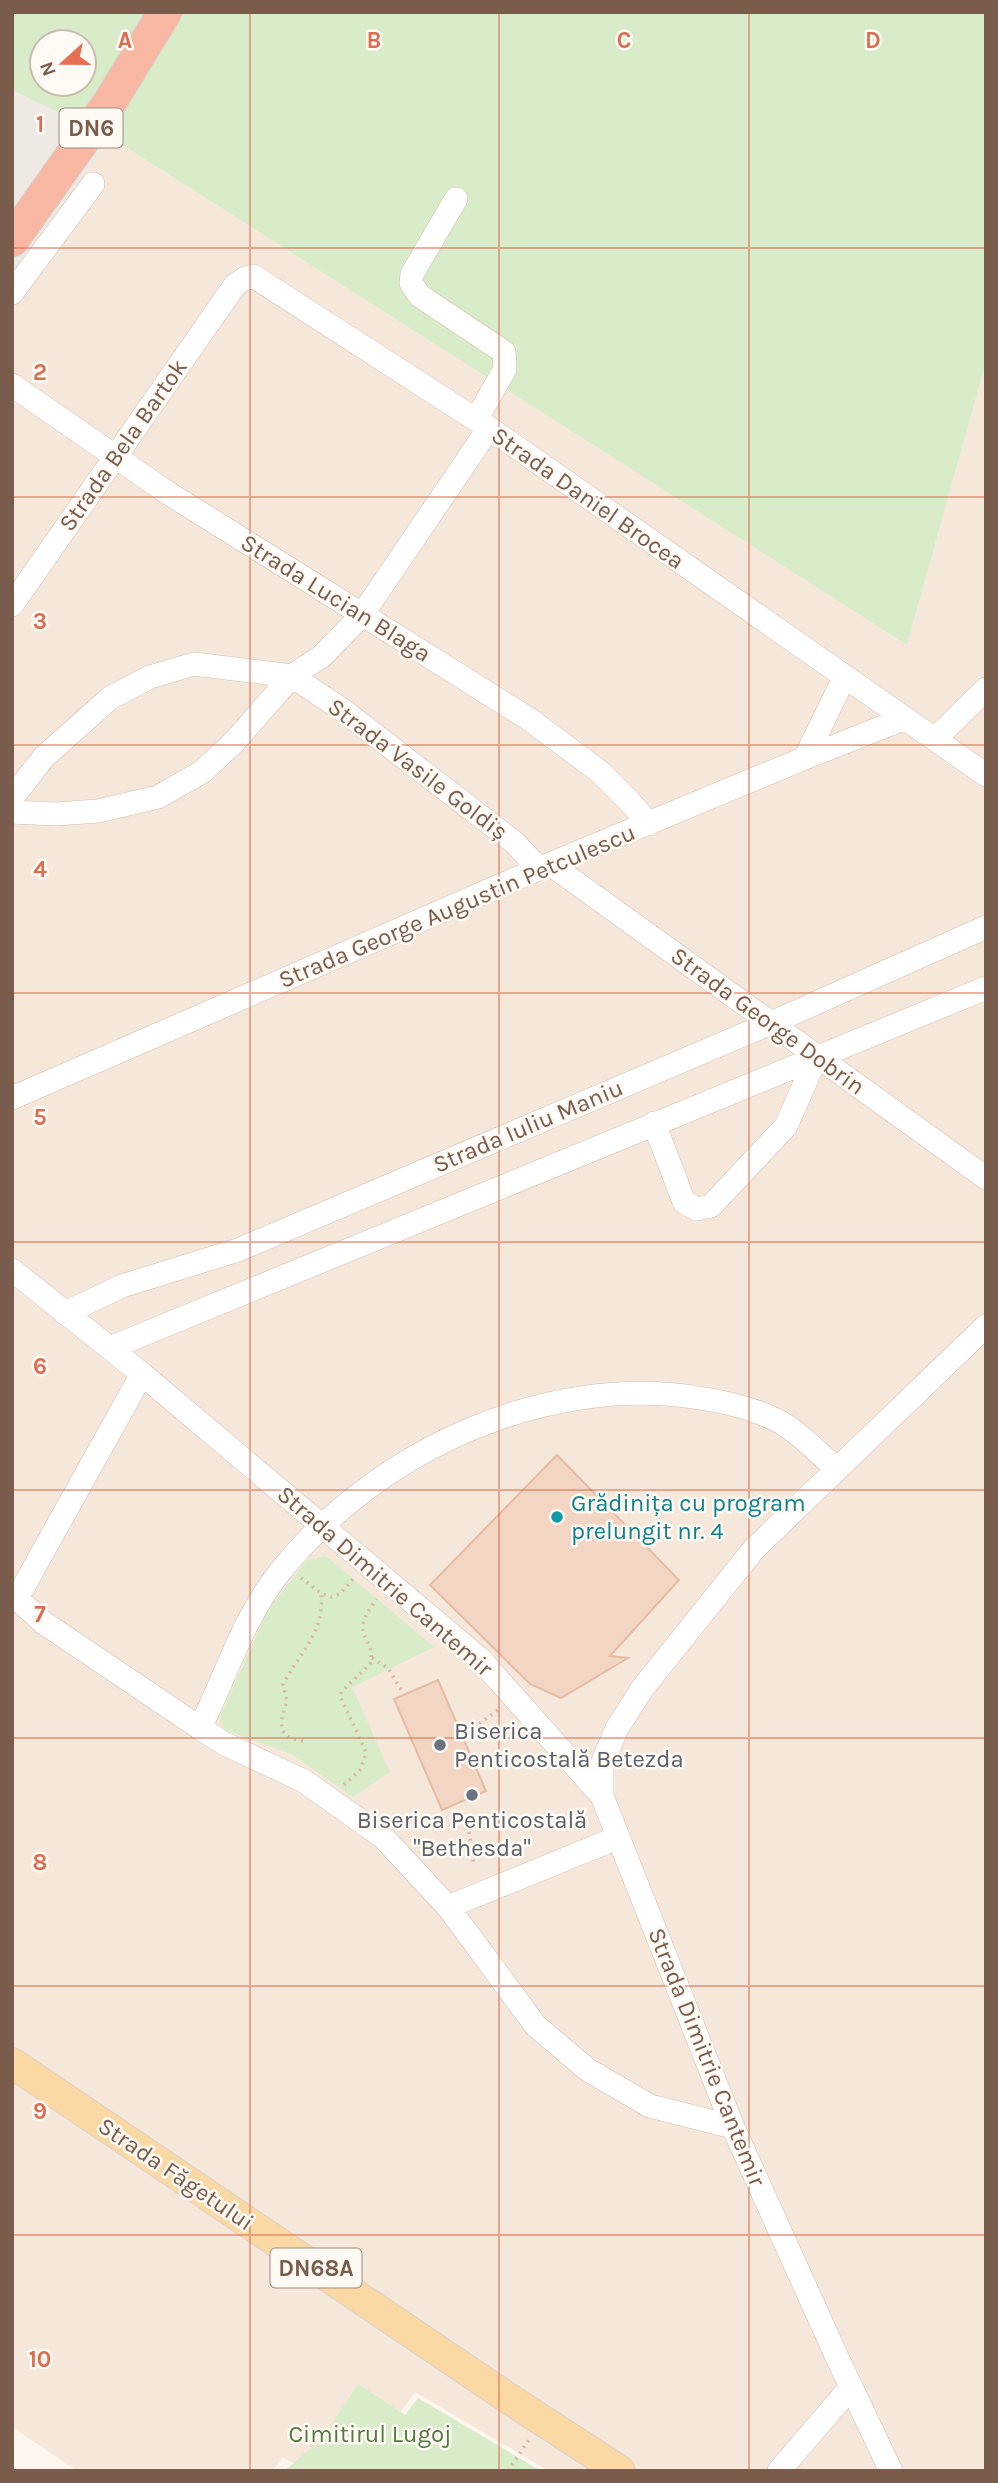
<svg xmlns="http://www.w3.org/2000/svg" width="998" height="2483" viewBox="0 0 998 2483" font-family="Karla,sans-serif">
<rect width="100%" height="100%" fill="#fdf6ec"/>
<!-- residential -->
<path fill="#f5e8da" d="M110,137L907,645L984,369L986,353V2471H549L415,2392L358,2471H310L283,2458L272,2471H77L12,2427V274Z"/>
<!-- industrial -->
<path fill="#efe9e4" d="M12,90L110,137L12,274Z"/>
<!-- green -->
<path fill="#d8ecc9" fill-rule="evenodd" d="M12,12H986V353L984,369L907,645L110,137L12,90ZM42,42H84V84H42Z
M326,1556L434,1647L352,1687L390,1772L353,1797L291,1754L225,1730L220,1717L268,1610L307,1560Z
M358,2384L405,2415L418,2398L541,2471H284L322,2439Z"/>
<!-- building -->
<path fill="#f3d5c3" stroke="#e6bba3" stroke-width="2" d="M557,1455L679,1580L610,1656L628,1658L561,1698L530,1684L430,1585Z
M438,1680L486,1791L442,1810L394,1699Z"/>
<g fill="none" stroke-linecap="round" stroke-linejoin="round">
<defs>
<path id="minor" d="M456,199L412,274L411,283L420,296L504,352L505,369L476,420
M12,293L93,184
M12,385L165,491L529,719L600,772L630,802L649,824
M12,605L235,285L244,279L253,276L489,428L986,775
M935,739L986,689
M805,758L844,678
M12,798L44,757L110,698L150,677L194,664L292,676L344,711L515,843L539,869
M12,812L56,814L98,811L158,797L202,772L234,742L292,676L322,656L362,615L489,428
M550,864L986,1178
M12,1098L550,864L805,758L903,719
M654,1123L684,1202L697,1209L711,1206L786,1126L817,1056
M12,1270L142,1374L480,1659L602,1796L733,2127L836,2355L891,2471
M65,1313L122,1286L238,1250L771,1023L986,927
M110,1348L986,988
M12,1594L44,1623L200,1728L225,1744L304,1781L383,1837L448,1907L536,2026L588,2070L650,2106L733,2127
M16,1600L142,1374
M200,1728C226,1676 242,1620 279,1573C375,1452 544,1373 699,1398C726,1402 756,1409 780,1422C799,1432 820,1455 837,1469
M602,1796V1764L616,1730L642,1689L754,1549L986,1326
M448,1907L617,1838
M779,2471L851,2387"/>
<path id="major" d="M12,2063L511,2400L620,2471"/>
<path id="highway" d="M12,240L110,102L165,12"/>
</defs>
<!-- minor casing -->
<use href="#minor" stroke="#d1beb0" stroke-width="24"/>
<!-- major casing -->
<use href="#major" stroke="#dad1cd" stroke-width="32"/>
<!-- highway casing -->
<use href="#highway" stroke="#dad1cd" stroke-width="35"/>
<!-- path -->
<path stroke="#d9b8a5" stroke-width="3.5" stroke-dasharray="2 5" stroke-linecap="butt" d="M301,1578L321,1593L331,1597L340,1594L353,1579
M372,1658L388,1668L403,1693
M468,1732L498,1710
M303,1741C274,1738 281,1719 287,1701L283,1685C298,1654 326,1632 321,1593
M344,1785L361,1769L366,1752L340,1696L342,1691L370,1664C378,1635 345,1639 377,1599
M468,1825L474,1866
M508,2471L529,2440"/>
<!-- minor -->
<use href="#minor" stroke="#fff" stroke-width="23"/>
<!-- major -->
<use href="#major" stroke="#fbd9a5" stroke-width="30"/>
<!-- highway -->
<use href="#highway" stroke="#f7b7a3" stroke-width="33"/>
</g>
<!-- grid -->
<path fill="none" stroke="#dc6d51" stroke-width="2" stroke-opacity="0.55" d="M250,12V2471M499,12V2471M749,12V2471M12,248H986M12,497H986M12,745H986M12,993H986M12,1242H986M12,1490H986M12,1738H986M12,1986H986M12,2235H986"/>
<!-- markers -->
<circle fill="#0f9aa8" stroke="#fffaf3" stroke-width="2.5" cx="557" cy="1517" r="7"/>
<g fill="#6b7280" stroke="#fffaf3" stroke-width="2.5">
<circle cx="440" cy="1745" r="7"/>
<circle cx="472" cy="1795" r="7"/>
</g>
<g text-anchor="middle" stroke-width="5" stroke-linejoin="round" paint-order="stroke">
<!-- shield labels -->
<g fill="#fffaf3" stroke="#a28b7f" stroke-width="2">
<rect x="59.5" y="108.5" width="63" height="39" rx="5"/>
<rect x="270.5" y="2248.5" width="91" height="39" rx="5"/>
</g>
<g font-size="23" font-weight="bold" fill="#7a5c4d">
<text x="91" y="136">DN6</text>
<text x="316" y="2276">DN68A</text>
</g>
<!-- street labels -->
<g font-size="24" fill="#7a5c4d" stroke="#fffaf3">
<text transform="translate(123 445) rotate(-55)" y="8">Strada Bela Bartok</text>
<text transform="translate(588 498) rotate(35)" y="8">Strada Daniel Brocea</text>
<text transform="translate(336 598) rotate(32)" y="8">Strada Lucian Blaga</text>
<text transform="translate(418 769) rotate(37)" y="8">Strada Vasile Goldiș</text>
<text transform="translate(457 906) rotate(-23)" y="8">Strada George Augustin Petculescu</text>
<text transform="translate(768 1021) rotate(36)" y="8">Strada George Dobrin</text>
<text transform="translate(528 1126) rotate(-23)" y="8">Strada Iuliu Maniu</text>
<text transform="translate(385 1581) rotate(41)" y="8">Strada Dimitrie Cantemir</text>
<text transform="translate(707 2057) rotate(68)" y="8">Strada Dimitrie Cantemir</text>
<text transform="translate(176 2174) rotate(34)" y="8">Strada Făgetului</text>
</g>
<!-- culture labels -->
<g font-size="24" fill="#0d838f" stroke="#fffaf3" text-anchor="start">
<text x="571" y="1511">Grădinița cu program<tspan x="571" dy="28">prelungit nr. 4</tspan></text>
</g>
<!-- worship labels -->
<g font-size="24" fill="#5b616d" stroke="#fffaf3" text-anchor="start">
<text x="454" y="1739">Biserica<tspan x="454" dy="28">Penticostală Betezda</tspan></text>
<text x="472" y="1828" text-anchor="middle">Biserica Penticostală<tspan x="472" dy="28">"Bethesda"</tspan></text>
</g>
<!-- park labels -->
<g font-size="24" fill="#537a41" stroke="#fffaf3">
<text x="370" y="2442">Cimitirul Lugoj</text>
</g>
</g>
<g font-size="23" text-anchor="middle" font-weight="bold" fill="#dc6d51" stroke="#fffaf3" stroke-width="5" stroke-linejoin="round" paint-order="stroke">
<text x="125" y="48">A</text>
<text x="374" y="48">B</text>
<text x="624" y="48">C</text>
<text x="873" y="48">D</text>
<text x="40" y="132">1</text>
<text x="40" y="380">2</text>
<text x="40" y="629">3</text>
<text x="40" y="877">4</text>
<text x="40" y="1125">5</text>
<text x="40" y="1374">6</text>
<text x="40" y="1622">7</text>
<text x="40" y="1870">8</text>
<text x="40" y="2119">9</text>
<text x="40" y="2367">10</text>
</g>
<!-- border -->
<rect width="998" height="2483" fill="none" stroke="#7a5c4d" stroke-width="28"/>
<!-- north arrow -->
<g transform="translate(63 63) rotate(249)"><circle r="33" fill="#fffaf3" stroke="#cabbb1" stroke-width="2"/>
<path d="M0-5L12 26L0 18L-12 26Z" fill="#e76f51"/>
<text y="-10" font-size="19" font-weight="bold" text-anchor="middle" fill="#7a5c4d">N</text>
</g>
</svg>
